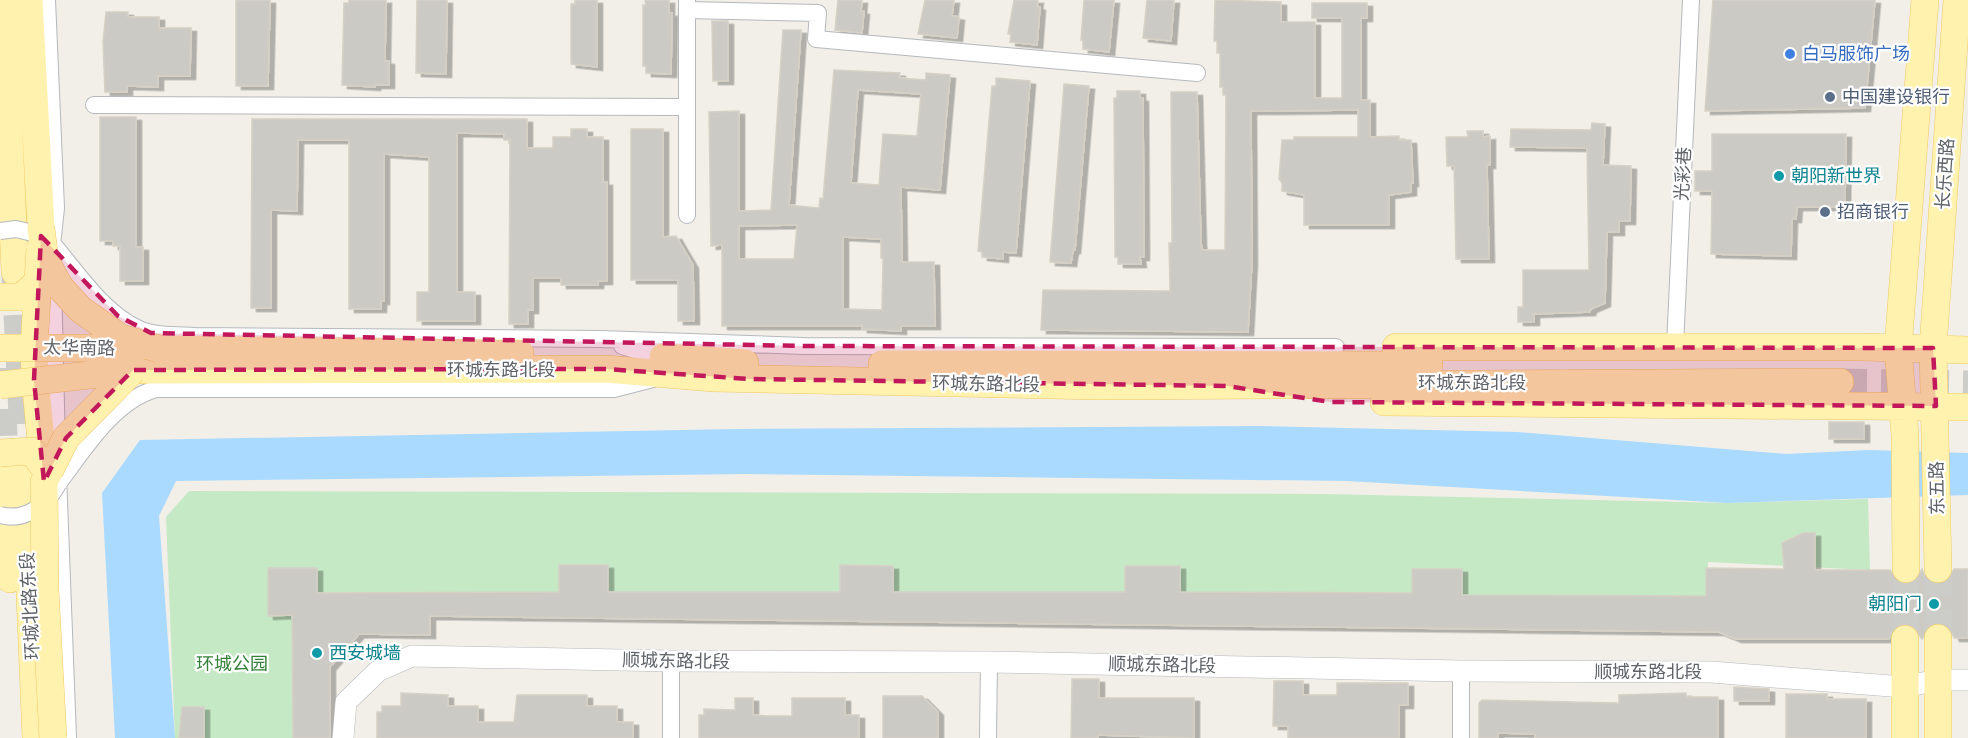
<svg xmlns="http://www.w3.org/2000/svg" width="1968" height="738" viewBox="0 0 1968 738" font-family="Rubik,'Noto Sans SC',sans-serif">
<defs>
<filter id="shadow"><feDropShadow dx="5.5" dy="3.5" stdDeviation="0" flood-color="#0004"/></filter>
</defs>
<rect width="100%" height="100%" fill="#f1efe8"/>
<!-- green -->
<path fill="#c5e8c5" d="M189,491L1324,494L1728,503L1868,499L1870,570L1708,562L1706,596L1462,595V569H1412V593L1180,592V566H1125V592H893L892,566L841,565L840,592H608V566L559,592L317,593V568H268V615H292L293,738H175L166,517Z"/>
<!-- water -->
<path fill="#aadaff" d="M1257,426L1517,432L1786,454L1869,450L1968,453V495L1728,503L1347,481L746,474L176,481L159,516L175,738H115L102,493L140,440L736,429Z"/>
<!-- building -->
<path fill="#cccac5" stroke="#d6d1c6" stroke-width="1.5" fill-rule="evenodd" filter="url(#shadow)" d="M236,0H270L268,86H236Z
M349,0H386L385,61H389V85H375V87L342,85L344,3H349Z
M417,0H447L446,74L416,73Z
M575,0H597V67L571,64V4H575Z
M645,0H669V13H672L671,74L646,73V66H643V5H646Z
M838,0H862L861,11H864L862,33L835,30Z
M925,0H954L952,16L959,17L957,38L918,34Z
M1014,0H1038L1037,6L1040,7L1037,45L1010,42L1011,34H1008Z
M1084,0H1114L1109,52L1083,49V41L1081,40Z
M1147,0H1174L1171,41L1143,38Z
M1215,0L1281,2V22H1315V98H1342V18H1312V3H1367V18H1361V100H1370V137L1399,136V140H1411L1413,183H1411V192L1389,195V225H1304V195L1282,191V183L1279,179L1282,140H1294V137H1358V110L1251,111L1252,261L1248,332L1041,330L1043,290L1170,291L1169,243H1172L1171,92H1197L1201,242L1202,250H1225L1226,95H1223V87H1220V53H1217V41H1214Z
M1713,0H1875L1865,108L1705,111Z
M106,12H128V17H159V28H191L190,76H158V87L127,86V92H105L103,42Z
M712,21H728V81H713Z
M783,30H801L789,205L819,208L820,198L823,199L834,70L900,73L899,78L926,80V73L950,75L940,190L901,187L902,262H934L935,326H901V331L862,329V326H722V245L711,246L709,112L739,111V211L771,210ZM858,90L921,94L917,136L883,134L879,185L851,183ZM797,225L794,259H739V226ZM843,237L881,239V258H883L882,310L843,309Z
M996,78L1030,81L1016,253L1003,252V259L982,257V252L978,251L992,86H996Z
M1064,84L1089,86L1075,250H1073L1071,263L1050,262Z
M1117,91H1140V98H1143L1144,257H1140L1141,264H1118V257H1115L1114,98H1117Z
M100,117H136V247H143V281H120V246H113V241H100Z
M252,119H527V148H553V137H571V129H587V137H603V182H607V281H598V285H561V278H533V310H528V324H509L510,140H504V134L457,133V292H475V321H417V292H429V157L384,154V301H381V309H349V140H298L297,211L271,210V308H251Z
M1592,123L1605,124L1603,165L1631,166L1630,221H1619V232H1607L1605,303L1591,309L1590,312L1534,314V322H1518V307H1523V270H1589L1587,148L1510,147L1511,129L1591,130Z
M631,129H663V237L676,236L693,265L694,321H678V280H631Z
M1467,131H1483V137L1490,136V165H1487L1489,259H1456L1454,166H1447L1446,137H1468Z
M1712,134H1846L1845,207H1797L1796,219H1792L1791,256L1711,254L1712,191H1695V171H1712Z
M1829,422H1864V439H1829Z
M1803,533H1815V570H1890L1898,582L1907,585L1914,582L1922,569L1925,578L1938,585L1947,582L1954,569H1968V638H1954L1951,630L1939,622L1930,625L1922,639L1913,626L1904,623L1892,631L1889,639H1736L1719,632L430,616V635L359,634L330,667V738H293L292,615L268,616V568H317V593L559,592V565H608V592H840V565L893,566V592H1125V566H1180V592L1412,593V569H1462V595L1706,596V568L1784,569L1782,543Z
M1072,679H1099V698H1194V738L1098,735V738H1071Z
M1274,681H1303V695H1337V683H1408V705H1399V738H1288V726H1273Z
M1734,687L1769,689V701H1734Z
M401,693L448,695V706H478V722H514L517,695H587V706H617V722H633V738H377V712H382V706H401Z
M1686,693V697H1718V738H1535V734L1498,733V738H1479V703L1482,700L1619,703V695Z
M1786,694H1827V699H1866V738H1786Z
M883,696H922L938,712V738H883Z
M735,698H753V715L767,716H792V698H845V715H859V738H699V715H704V709L735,710Z
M182,707H204V738H179Z"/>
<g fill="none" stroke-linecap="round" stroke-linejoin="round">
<!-- primary-tunnel -->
<path stroke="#ccccc8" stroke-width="27" stroke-dasharray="27 14" stroke-linecap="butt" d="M15,274L25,474
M2,368L5,475
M1840,382L1968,384
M1938,569V638
M1905,639L1906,569"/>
<defs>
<path id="minor" d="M47,0L56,208L52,245
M687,1V215
M687,10L818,13L816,39L1197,73
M94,105L685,107
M41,236L52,243C77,272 103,313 139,329C155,336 177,335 195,336L600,339L804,346L1336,347
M53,277L57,449
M622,346L658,357
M1675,347L1691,0
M58,475L68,738
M58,484C84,450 113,401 156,389H614L653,379
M671,738V661
M988,738L989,662
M1461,738V671"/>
<path id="tertiary" d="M343,738L346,702L378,671L412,656L671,661L989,662L1461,671L1711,672L1904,687L1937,680H1968"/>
<path id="primary" d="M3,0L15,272
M29,0L41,228
M34,347C34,391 42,434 44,478
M1396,347H1863L1968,350
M159,349L520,353
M663,357L745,363
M882,364L1429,365
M133,370L606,369L714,378L1098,386L1840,382
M1384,402L1968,407
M25,474L36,738
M5,475L10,579
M1906,569L1905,435L1898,348L1925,0
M1938,569L1933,348L1957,0
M1938,638V738
M1905,639V738"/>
</defs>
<!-- minor casing -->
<use href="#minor" stroke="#b5b8bc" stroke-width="18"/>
<!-- tertiary casing -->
<use href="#tertiary" stroke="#b5b8bc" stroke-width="22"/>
<!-- primary casing -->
<use href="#primary" stroke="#f2c960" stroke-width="28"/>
<!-- minor -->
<use href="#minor" stroke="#fff" stroke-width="16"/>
<!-- tertiary -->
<use href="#tertiary" stroke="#fff" stroke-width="21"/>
<!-- primary -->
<use href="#primary" stroke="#fff2af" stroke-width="27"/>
<defs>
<path id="minor-bridge" d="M0,231L16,229L37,234
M0,515C25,522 47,505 58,484"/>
<path id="primary-bridge" d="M41,228L45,260L60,287L80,309L121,338L159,349
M0,297H21L38,282
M34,347L40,249
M0,348H137
M0,385L133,370
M0,453L32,451L43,466
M53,738L45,589L44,482L66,438L133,370"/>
</defs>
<!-- minor-bridge casing -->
<use href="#minor-bridge" stroke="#b5b8bc" stroke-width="18" stroke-linecap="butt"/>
<!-- primary-bridge casing -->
<use href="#primary-bridge" stroke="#f2c960" stroke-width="28" stroke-linecap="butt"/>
<!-- minor-bridge -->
<use href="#minor-bridge" stroke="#fff" stroke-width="16"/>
<!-- primary-bridge -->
<use href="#primary-bridge" stroke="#fff2af" stroke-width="27"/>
</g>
<!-- marked area -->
<path fill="#c2185b" fill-opacity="0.2" stroke="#c2185b" stroke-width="4.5" stroke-dasharray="12 8" stroke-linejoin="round" d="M41,236L118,316L151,333L804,346L1933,348L1936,406L1330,402L1227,386L749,379L606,369L133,370L66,438L44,482L34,380Z"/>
<!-- markers -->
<circle fill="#3f7fe0" stroke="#fff" stroke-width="2" cx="1790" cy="54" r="6"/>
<g fill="#5c6f8a" stroke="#fff" stroke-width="2">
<circle cx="1830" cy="97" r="6"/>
<circle cx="1825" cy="212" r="6"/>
</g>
<g fill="#0f9aa8" stroke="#fff" stroke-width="2">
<circle cx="1779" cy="176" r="6"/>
<circle cx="1934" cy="604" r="6"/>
<circle cx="317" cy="653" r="6"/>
</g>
<g text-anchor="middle" stroke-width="4.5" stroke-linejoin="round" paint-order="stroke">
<!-- shop labels -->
<g font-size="18" fill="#366cbe" stroke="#fff" text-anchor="start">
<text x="1802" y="60">白马服饰广场</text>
</g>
<!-- service labels -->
<g font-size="18" fill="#4e5e75" stroke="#fff" text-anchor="start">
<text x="1842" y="103">中国建设银行</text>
<text x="1837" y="218">招商银行</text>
</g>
<!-- street labels -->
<g font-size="18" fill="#5f6368" stroke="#fff">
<text transform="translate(1683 174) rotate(-87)" y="6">光彩巷</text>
<text transform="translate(1945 174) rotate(-86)" y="6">长乐西路</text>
<text transform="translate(79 348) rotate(1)" y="6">太华南路</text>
<text x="501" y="376">环城东路北段</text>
<text x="1472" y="389">环城东路北段</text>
<text transform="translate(986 384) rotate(1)" y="6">环城东路北段</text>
<text transform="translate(1937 488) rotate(-91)" y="6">东五路</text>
<text transform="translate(30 606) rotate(-93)" y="6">环城北路东段</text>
<text transform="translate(676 661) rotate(1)" y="6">顺城东路北段</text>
<text transform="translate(1162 665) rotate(1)" y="6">顺城东路北段</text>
<text x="1648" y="678">顺城东路北段</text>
</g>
<!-- culture labels -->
<g font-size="18" fill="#0d838f" stroke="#fff" text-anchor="start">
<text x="1791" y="182">朝阳新世界</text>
<text x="1922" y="610" text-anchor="end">朝阳门</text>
<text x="329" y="659">西安城墙</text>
</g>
<!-- park labels -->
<g font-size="18" fill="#348238" stroke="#fff">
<text x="232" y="670">环城公园</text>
</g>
</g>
</svg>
